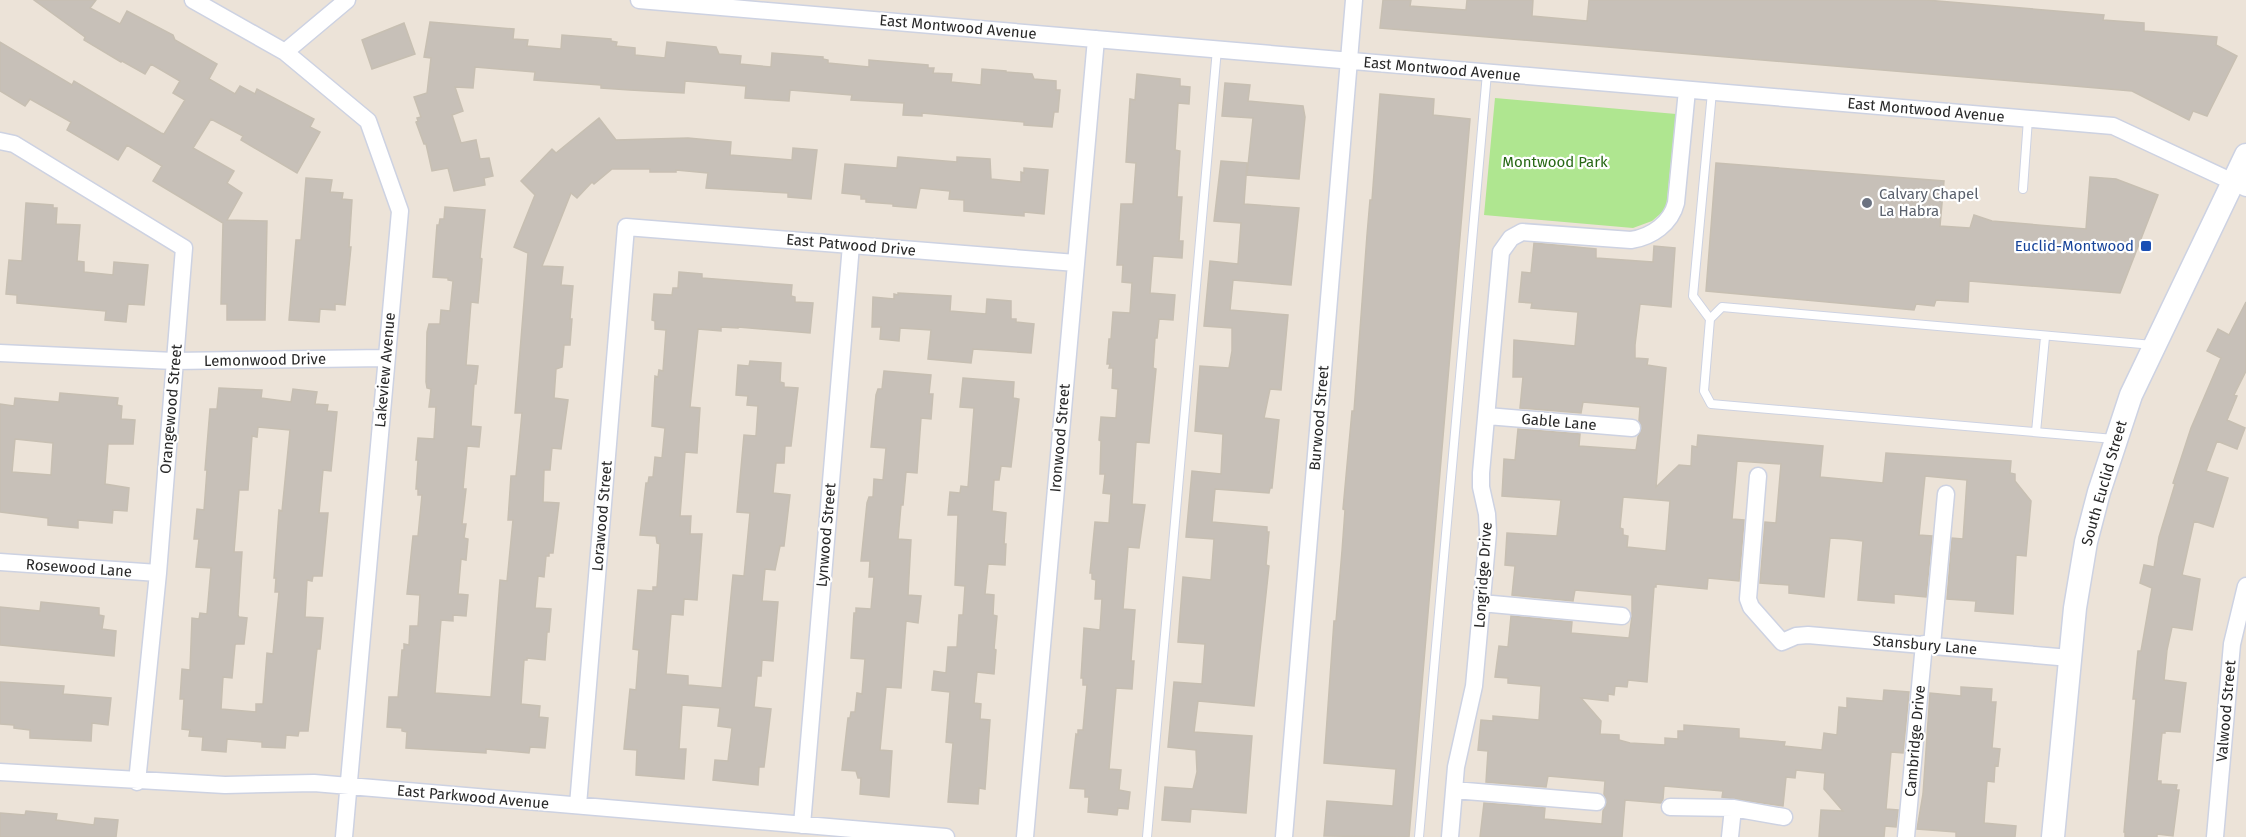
<svg xmlns="http://www.w3.org/2000/svg" width="2246" height="837" viewBox="0 0 2246 837" font-family="'Fira Sans',sans-serif">
<rect width="100%" height="100%" fill="#ece3d8"/>
<!-- green -->
<path fill="#afe690" d="M1495,98L1676,114L1666,209L1652,221L1633,228L1484,215Z"/>
<!-- building -->
<path fill="#c7c0b8" stroke="#c7bfb2" stroke-width="1.5" fill-rule="evenodd" d="M34,0H96L90,8L120,24L127,11L173,35L175,40L217,64L209,79L235,94L240,86L255,94L257,89L314,119L310,127L320,132L297,173L241,140L243,136L211,119L193,148L234,171L227,183L242,193L227,220L267,221L265,320H227V304H221L223,223L153,181L162,166L127,145L118,160L67,130L71,122L30,99L25,106L0,91V42L72,85L74,81L161,133L164,134L185,100L173,93L180,81L151,64L145,74L122,61L121,62L84,40L85,37Z
M1383,0H1411L1410,6L1466,10L1467,0H1533L1532,16L1587,21L1589,0H1926L2104,15L2103,20L2144,23V31L2217,37L2216,45L2237,56L2207,116L2193,111L2189,120L2132,91L1380,28Z
M430,22L514,29L513,39L528,40L527,46L561,49L562,35L611,39V41L617,42L616,46L635,48V55L665,58L667,42L716,47L719,54L741,56L740,64L771,67L772,53L823,57V59L828,60V63L869,67V60L928,65V68H934L933,73L952,74L951,82L981,85L982,69L1006,71V72L1032,74L1034,79L1056,81V90H1060L1058,112H1054L1052,127L1024,125V122L922,113V116L903,115L904,103L851,100L852,95L790,90L789,101L745,98L746,86L685,81L684,93L630,90L601,88V85L534,80L535,72L475,67L473,88L455,87L463,111L452,115L461,143L476,140L480,159L489,158L493,176L484,178L485,185L454,191L448,168L432,171L426,144H424L416,122L418,121L417,118L421,117L414,97L427,93L431,58L424,57Z
M404,23L415,54L372,69L362,40Z
M1137,74L1180,79V86L1190,87L1189,104L1178,103L1175,150L1180,151L1177,197H1182L1179,241H1183L1182,258L1153,256L1150,293L1175,295L1173,320L1159,319L1157,338H1155L1153,368L1156,369L1149,443L1136,442L1132,504L1145,505L1139,548L1128,547L1123,609L1135,610L1131,661H1134L1132,689L1116,688L1109,769L1121,770L1119,790L1130,792L1128,809L1118,808L1117,815L1088,812L1089,797H1085V789L1070,788L1076,734L1078,735V730H1083L1087,685H1083V678H1081L1084,628L1100,630L1102,599H1095L1096,580L1092,579V573H1090L1095,522L1109,523L1111,494L1103,493L1105,474H1100L1101,441L1099,440L1101,417L1116,418L1118,389L1112,388L1113,368H1109L1110,364H1107L1109,339H1111L1113,312L1130,313L1132,283L1122,282L1123,265H1117L1121,204H1133L1136,163L1126,162L1130,99L1135,100Z
M1225,83L1250,85L1248,101L1303,106L1305,117L1299,179L1247,175L1253,118L1222,116Z
M1380,94L1434,99L1433,115L1470,119L1409,837L1324,836L1327,801L1393,806L1396,769L1324,763L1334,621H1336L1342,551L1345,510L1343,509L1352,411H1354L1367,235L1370,200H1372Z
M599,118L616,140L688,138L731,142L730,155L792,160L793,148L817,150L811,199L788,197V193L706,188L708,173L676,170V172H650V169H612L594,184L592,182L577,198L571,193L542,266L563,267L561,285L573,286L570,319H572L570,345H564L562,367L556,369L554,398L568,400L561,449L552,448L550,470H544L543,502L559,503L553,553H549V556H546L544,577L538,576L535,608L551,609L549,632H547L545,660L527,658V660H524L521,704L540,706L539,717L548,718L545,748L530,747L529,753L486,749V753L406,748L407,732L402,731V728L387,727L389,697H398L402,650H404V644L409,645L410,626H418L420,595L407,594L413,536H418L422,495H418V489H416L418,460H416L418,438L434,439L436,407H429L431,389L427,388L426,382L427,332L429,324H440L441,310L450,311L453,281L448,280V278L433,277L437,225H439L440,219H444L445,207L485,210L480,258L482,259L478,303L471,302L466,365L478,366L476,384H474L471,426L481,427L479,447L467,446L463,489H466L462,524H466L464,538L468,539L466,560L461,559L458,594L468,595L466,616L453,615V621L441,620L435,693L491,697L500,580L507,581L513,520H508L511,476H516L522,413H515L528,253L514,247L535,195L521,181L552,149L556,153Z
M898,157L957,162V157L990,159L991,179L1021,182V172L1024,173V168L1048,170L1044,214L1024,212V216L964,211V200L949,199L950,191L920,188L916,208L893,206V204L866,202V199H861V195L842,193L845,164L897,168Z
M1221,161L1247,163L1244,204L1299,208L1291,285L1233,280L1230,310L1288,315L1281,390L1270,389L1264,418L1279,420L1272,488H1270L1269,493L1215,489L1212,522L1267,527V532H1269L1266,565L1269,566L1254,706L1198,701L1194,732L1252,736L1246,813L1191,809L1190,822L1162,820L1165,787L1193,789L1197,772L1196,750L1168,747L1174,682L1202,684L1205,644L1178,642L1183,577L1211,580L1214,539L1186,537L1192,471L1221,474L1223,434L1195,431L1200,366L1229,368L1232,351V328L1204,326L1210,261L1238,264L1241,223L1214,221Z
M1716,163L1944,181L1940,226L1970,228L1974,215L1992,221L2086,229L2090,177L2116,179L2158,195L2120,293L1969,281L1968,302L1936,300L1934,306L1916,304L1914,310L1706,291Z
M306,178L332,180L330,192L343,193L342,199L352,200L349,247H351L345,305L335,304V310L320,309L319,322L289,320L296,240H301Z
M26,203L53,205V208H57L56,224L80,225L77,261L84,262V272L113,275L114,262L148,265L144,305L128,304L126,322L105,320L106,311L17,303V295L6,294L9,260L22,261Z
M1534,243L1596,249V258L1653,262L1654,246L1675,248L1671,307L1640,304L1635,345V358L1648,359L1647,365L1666,368L1656,487L1679,465L1691,466L1692,446L1697,447L1698,435L1823,446L1820,477L1852,480L1883,483L1886,453L2011,461L2010,473L2015,474V481L2031,501L2026,556L2016,555L2013,614L1975,611L1976,601L1947,599L1952,538L1963,539L1967,480L1925,476L1919,535L1932,536L1926,597L1894,594V603L1858,600L1863,541L1847,539L1830,538L1824,597L1789,593V585L1760,583L1765,522L1776,523L1781,464L1737,461L1732,519L1744,520L1739,581L1708,578L1707,589L1656,584V587H1654L1647,682L1628,680L1627,687L1615,686L1614,695L1608,694V701L1581,698L1601,721L1600,734L1619,735V740L1630,743L1665,745V738L1678,739V731H1684V725L1739,729V738L1785,742L1784,746L1822,750L1824,733L1837,735L1839,707L1847,708V698L1883,701L1884,690L1909,692L1903,753L1891,752L1886,809L1898,810L1896,827L1885,826L1884,837H1819L1821,810L1843,811L1824,789L1825,773L1796,770L1795,778L1786,777L1783,806L1722,797L1723,791L1664,786L1663,799L1661,803L1625,800L1622,837H1480L1484,803L1545,808L1544,819L1602,824L1603,811L1607,803L1604,794L1605,781L1548,776L1546,787L1486,782L1488,751L1478,750L1481,720L1493,721V716L1539,720L1541,686L1508,683V678L1495,677L1499,646L1508,647L1511,616L1572,622L1571,633L1629,638L1632,616V595L1575,590L1573,601L1512,595L1515,566L1505,565L1507,533L1557,536L1561,500L1502,496L1504,459L1515,460L1518,429L1580,434L1579,446L1636,450L1638,437L1642,428L1639,421L1640,407L1583,402L1581,413L1520,408L1523,377H1513L1514,340L1575,346L1578,312L1531,308L1532,303L1519,302L1522,272L1531,273ZM1623,497L1670,501L1666,551L1627,547L1628,536L1623,535V529L1620,528Z
M679,272L702,274V278L792,285L791,296L795,297V302L813,303L810,333L738,327V328L721,327V331L698,329L690,407L700,408L697,453L685,452L680,516H691L690,534H702L697,600L684,599L683,615L671,614L666,674L688,676V685L722,688L733,575L744,576L750,513L737,512L744,435L756,436L758,406L747,405L748,396L736,395L738,365L749,366L750,361L781,363L780,382L784,383V387L798,388L791,446H785L784,463H776L773,493L790,495L784,546H780L775,570L765,569L762,601L778,602L773,661L762,660L761,676H757L754,707L771,709L764,767H759L758,785L713,780L715,760L728,761L732,728L718,726L720,708L682,705L679,749H686L684,779L636,775L637,750L624,749L630,689L636,690L639,650L633,649L638,590L653,591V587H657L660,544L657,543L656,536L640,535L646,483H648L649,477H653L655,457L662,458L665,428L652,426L655,376L658,377L659,370L663,371L666,330L655,329V321L652,320L654,294L672,295L673,288H678Z
M898,293L951,296L950,311L986,314L987,299L1011,301V319H1016V322L1034,324L1031,353L973,349L971,363L928,359L931,330L900,328L899,341L880,339L881,327H872L873,297L894,299V294L898,295Z
M2246,302V371L2234,395L2237,396L2227,420L2245,428L2237,449L2217,441L2206,471L2228,478L2213,527L2194,521L2182,575L2200,579L2192,630L2172,627L2167,650L2164,680L2186,683L2180,732L2165,731V733H2162L2157,781H2161V784L2177,785L2176,790H2179L2173,836L2157,834V837H2125V832H2124L2136,699H2133L2138,651H2141L2152,588L2140,583L2144,565L2154,567L2159,537L2175,484L2173,483L2191,428L2221,358L2207,351L2218,329L2229,335Z
M884,371L931,375L929,394H933L931,419L921,418L917,473L906,472L903,505H901L898,539L911,540L908,595L921,596L918,623L906,621L901,688L886,687L880,750L892,751L889,797L860,794L861,778H858L856,771L842,770L848,718H850L851,712H855L857,693L862,694L865,659L851,658L854,613H856V608L871,609L874,577H869L870,561H861L867,503L869,497H873L874,479L883,480L886,448L871,447L876,395L878,389H882Z
M963,378L1014,382L1013,398L1019,399L1011,467L1001,466L999,480H994L992,511L1006,513L1004,544H1006L1005,565L988,564L985,594L994,595L993,615L997,616L994,649L996,650L994,674L977,672L974,703L981,704L980,719L990,720L985,789L979,788L978,804L948,802L953,743L946,742L950,692L932,690L934,671L946,673L948,647H957L959,615H963L965,586L955,585L958,515H948L950,492L960,493L961,486L968,487L974,408L960,407Z
M219,388L262,390L261,398L291,402L293,389L317,392L315,404L328,405L327,411L337,412L331,471L323,470L319,513H328L322,576H313L312,581L307,580L305,617L323,618L320,649H317L308,731H299L298,736L286,735L285,748L262,747V742L227,739L226,752L202,750L203,737L189,736L190,730L182,729L184,699H180L182,669L190,670L192,618L199,619L200,613L207,614L211,568L196,567L199,539H194L197,509L204,510L207,470H205L210,409H217ZM258,427L290,430L282,511L279,510L277,538L274,578H276L275,592H279L273,654L267,653L263,704H256V712L221,709L223,677L232,678L235,645L236,644H244L247,618L239,617L238,615L242,552H234L239,490H248L252,436L257,437Z
M60,393L118,398L117,405L122,406L121,419L135,420L133,444H108L105,484L129,488L127,511L113,510L112,523L78,520V528L48,525V518L0,512V404L14,406L15,398L59,402ZM15,439L53,443L51,475L12,472Z
M41,602L99,608V615L104,616L102,629L116,631L114,656L0,645V607L40,611Z
M0,682L64,686L63,694L111,698L108,725L92,723L91,741L30,738V730L14,728V725L0,724Z
M1961,687L1992,689L1991,702H1996L1992,748L2000,749L1998,766L1995,765L1994,782L1987,781L1984,823L2016,826L2015,837H1956V832L1917,829L1923,794L1930,693L1961,696Z
M26,811L57,814L56,820L94,825L95,818L118,820L116,837H0V813L25,815Z"/>
<g fill="none" stroke-linecap="round" stroke-linejoin="round">
<defs>
<path id="lane" d="M2023,189L2028,119
M1710,319L1693,296L1712,92
M2036,432L2045,337
M2114,439L1711,404L1704,391L1710,319L1722,307L2153,345
M1147,837L1217,49
M1419,837L1487,73"/>
<path id="street" d="M193,0L285,52L368,121L400,211L344,837
M639,0L2113,126L2246,188
M285,52L347,0
M0,141L14,144L184,248L158,573L137,782
M0,353L174,361L386,358
M1487,416L1632,428
M1758,476L1748,599L1751,607L1782,642L1796,636L1808,635L2070,658
M0,562L158,573
M1481,603L1622,616
M1932,645L1946,494
M0,772L225,785L314,783L946,837
M1454,790L1597,802
M578,805L626,227L1076,263
M1670,807L1733,808L1784,817
M802,825L851,245
M1025,837L1096,39
M1284,837L1354,0
M1450,837L1456,767L1474,686L1488,533L1487,514L1481,487V473L1501,252L1511,238L1522,232L1631,240C1652,237 1671,223 1676,203L1687,90
M1730,837L1733,808
M1906,837L1924,644
M2215,837L2232,644L2246,586"/>
<path id="secondary" d="M2053,837L2075,608L2086,542L2099,492L2131,395L2246,155"/>
</defs>
<!-- lane casing -->
<use href="#lane" stroke="#cdd2e2" stroke-width="10"/>
<!-- street casing -->
<use href="#street" stroke="#cdd2e2" stroke-width="19"/>
<!-- secondary casing -->
<use href="#secondary" stroke="#cdd2e2" stroke-width="25"/>
<!-- lane -->
<use href="#lane" stroke="#fff" stroke-width="8"/>
<!-- street -->
<use href="#street" stroke="#fff" stroke-width="16"/>
<!-- secondary -->
<use href="#secondary" stroke="#fff" stroke-width="22"/>
</g>
<!-- markers -->
<circle fill="#6b7280" stroke="#fff" stroke-width="2" cx="1867" cy="203" r="6"/>
<rect fill="#1a4fb4" stroke="#fff" stroke-width="2" x="2140" y="240" width="12" height="12" rx="3"/>
<g text-anchor="middle" stroke-width="4.5" stroke-linejoin="round" paint-order="stroke">
<!-- street labels -->
<g font-size="15" fill="#282828" stroke="#fff">
<text transform="translate(958 27) rotate(5)" y="5">East Montwood Avenue</text>
<text transform="translate(1442 69) rotate(5)" y="5">East Montwood Avenue</text>
<text transform="translate(1926 110) rotate(5)" y="5">East Montwood Avenue</text>
<text transform="translate(851 245) rotate(5)" y="5">East Patwood Drive</text>
<text transform="translate(265 360) rotate(-1)" y="5">Lemonwood Drive</text>
<text transform="translate(385 370) rotate(-85)" y="5">Lakeview Avenue</text>
<text transform="translate(171 409) rotate(-85)" y="5">Orangewood Street</text>
<text transform="translate(1319 418) rotate(-85)" y="5">Burwood Street</text>
<text transform="translate(1559 422) rotate(5)" y="5">Gable Lane</text>
<text transform="translate(1060 438) rotate(-85)" y="5">Ironwood Street</text>
<text transform="translate(2104 483) rotate(-74)" y="5">South Euclid Street</text>
<text transform="translate(602 516) rotate(-85)" y="5">Lorawood Street</text>
<text transform="translate(826 535) rotate(-85)" y="5">Lynwood Street</text>
<text transform="translate(79 568) rotate(4)" y="5">Rosewood Lane</text>
<text transform="translate(1483 575) rotate(-86)" y="5">Longridge Drive</text>
<text transform="translate(1925 645) rotate(5)" y="5">Stansbury Lane</text>
<text transform="translate(2226 711) rotate(-85)" y="5">Valwood Street</text>
<text transform="translate(1915 741) rotate(-85)" y="5">Cambridge Drive</text>
<text transform="translate(473 797) rotate(5)" y="5">East Parkwood Avenue</text>
</g>
<!-- park labels -->
<g font-size="15" fill="#276815" stroke="#fff">
<text x="1555" y="167">Montwood Park</text>
</g>
<!-- worship labels -->
<g font-size="15" fill="#5b616d" stroke="#fff" text-anchor="start">
<text x="1879" y="199">Calvary Chapel<tspan x="1879" dy="17">La Habra</tspan></text>
</g>
<!-- transit labels -->
<g font-size="15" fill="#164399" stroke="#fff" text-anchor="end">
<text x="2134" y="251">Euclid-Montwood</text>
</g>
</g>
</svg>
